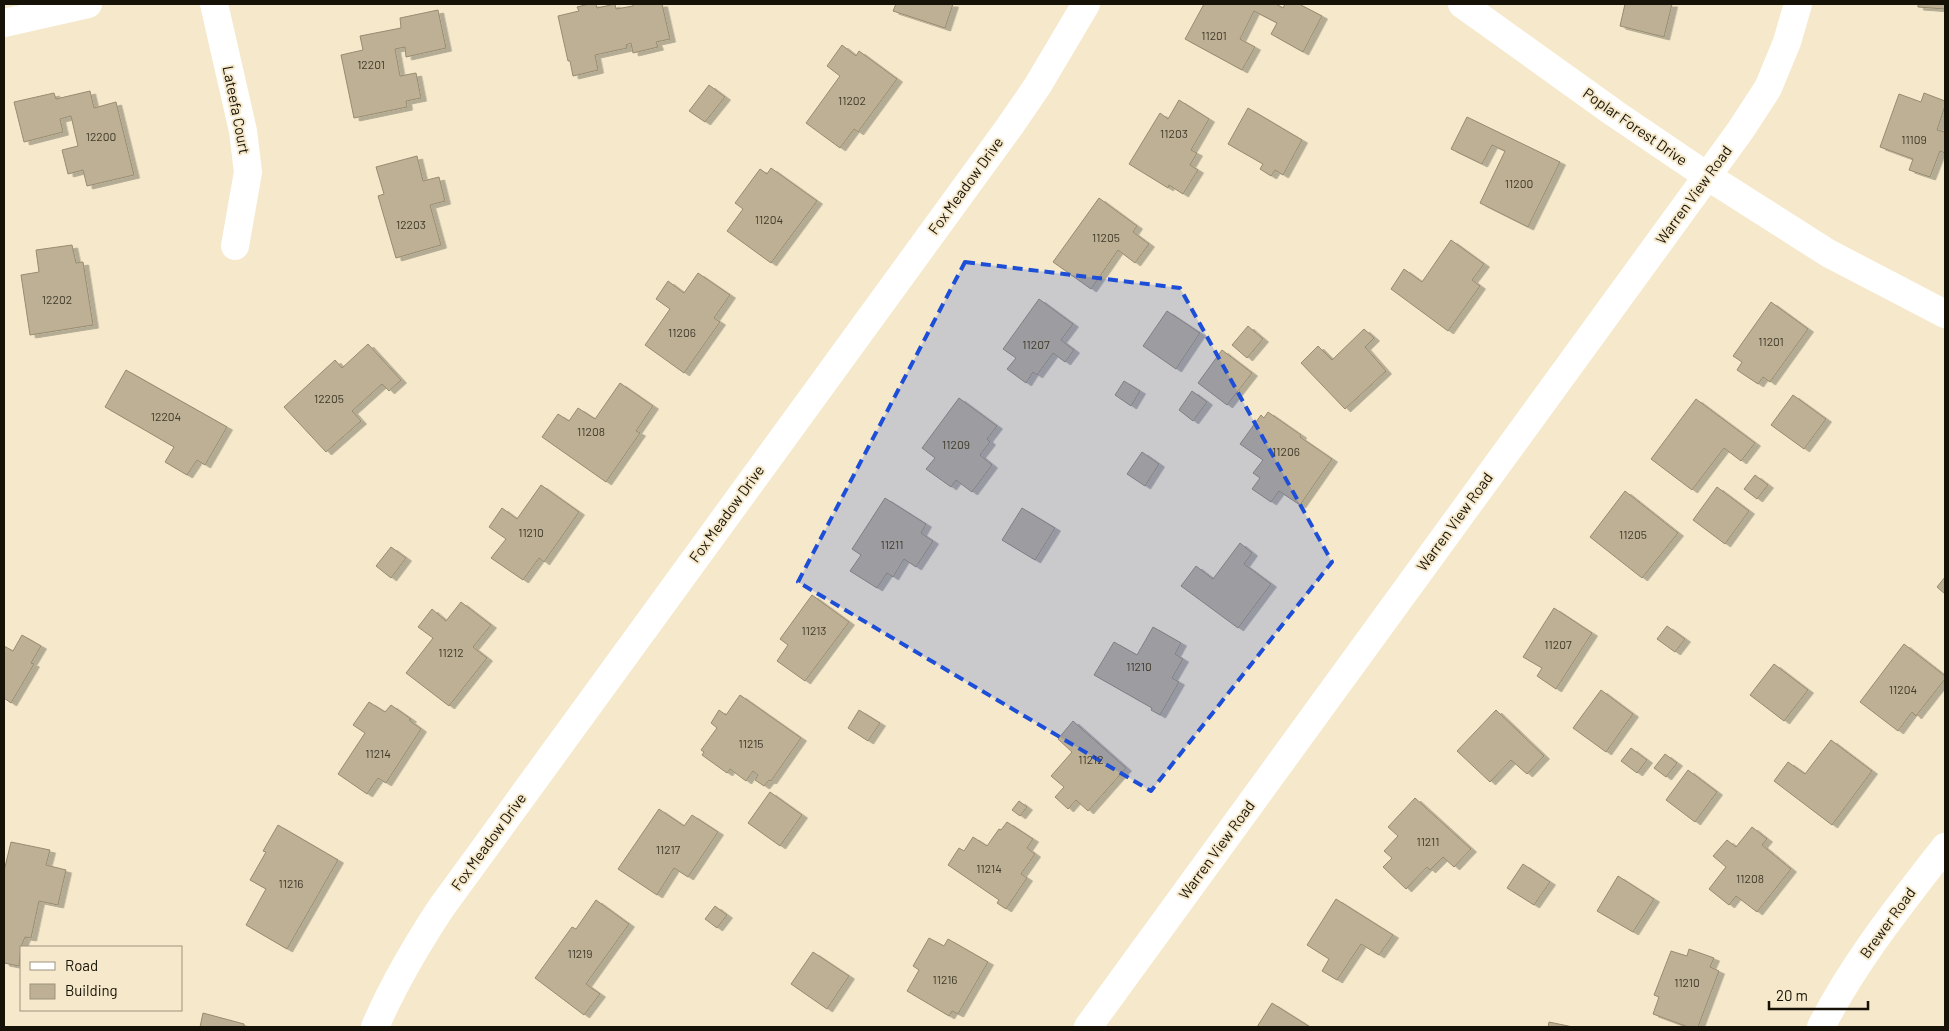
<svg xmlns="http://www.w3.org/2000/svg" width="1949" height="1031" viewBox="0 0 1949 1031" font-family="Barlow,sans-serif">
<defs>
<filter id="shadow"><feDropShadow dx="5.5" dy="3" stdDeviation="0" flood-color="#0004"/></filter>
</defs>
<rect width="100%" height="100%" fill="#f6e9cb"/>
<!-- building -->
<path fill="#bdb094" stroke="#978b70" filter="url(#shadow)" d="M589,4H596L597,8L615,4L616,9L633,6V4H662L670,39L656,42L658,47L633,53L631,43L626,45L627,48L595,55L598,70L573,76L570,61H568L558,16L579,11L577,7Z
M896,4H953L945,28L893,11Z
M1204,4H1276L1283,8L1285,4H1299L1322,16L1303,52L1271,34L1277,23L1254,11L1240,39L1255,47L1242,70L1185,39Z
M1625,4H1672L1664,37L1620,26Z
M1918,4H1945V9L1918,7Z
M438,10L446,48L406,57L405,47L395,49L400,76L416,73L421,98L406,101L407,107L354,118L341,55L363,50L360,36L401,28L400,18Z
M842,45L856,56L859,51L897,79L858,132L854,129L840,148L806,123L840,76L827,66Z
M709,85L725,97L705,122L689,111Z
M90,91L94,108L116,102L134,175L87,186L83,170L68,174L62,150L78,146L71,116L60,119L63,132L24,142L14,102L54,93L56,99Z
M1924,93L1945,101V106L1937,130L1945,132V153L1940,151L1930,177L1909,170L1913,159L1880,147L1899,94L1921,102Z
M1179,100L1209,119L1191,150L1197,153L1190,165L1198,170L1183,194L1169,185L1168,188L1129,164L1160,113L1168,119Z
M1248,108L1302,140L1283,175L1275,170L1271,176L1260,169L1263,164L1228,144Z
M1467,117L1560,162L1528,227L1480,203L1505,151L1492,145L1482,164L1451,149Z
M417,156L423,181L439,177L445,201L430,205L441,245L396,258L378,196L384,194L376,167Z
M771,168L817,201L771,263L727,231L743,209L735,203L760,169L767,174Z
M1099,198L1137,226L1133,232L1149,244L1135,263L1118,250L1091,289L1053,262Z
M1451,240L1484,264L1472,280L1480,286L1448,331L1391,289L1404,269L1422,282Z
M72,245L76,263L83,262L93,325L30,335L21,275L39,272L36,250Z
M698,273L730,295L714,318L720,322L684,373L645,345L670,309L656,299L668,281L684,293Z
M1039,299L1073,324L1061,340L1074,350L1065,362L1053,353L1037,375L1033,372L1026,383L1007,369L1016,358L1003,349Z
M1771,302L1808,329L1770,382L1763,377L1758,384L1737,370L1742,362L1733,356Z
M1167,311L1200,333L1176,369L1143,346Z
M1248,326L1263,339L1247,358L1232,345Z
M1364,329L1374,338L1365,347L1386,371L1345,409L1301,363L1318,346L1332,360Z
M368,344L401,380L389,391L382,384L352,411L361,421L326,452L284,407L335,360L342,368Z
M1222,350L1252,373L1227,405L1198,383Z
M126,370L227,427L205,465L197,460L187,475L165,462L174,447L105,407Z
M1124,381L1140,391L1131,406L1115,395Z
M620,383L653,406L636,431L640,433L606,482L542,437L558,414L569,421L578,408L595,419Z
M1192,391L1207,402L1193,421L1179,410Z
M1793,395L1826,419L1804,449L1771,425Z
M959,398L997,426L987,439L990,442L980,455L992,465L972,492L956,480L951,487L926,469L935,458L922,448Z
M1696,399L1755,443L1741,461L1724,448L1692,490L1651,459Z
M1268,412L1301,435L1300,437L1332,459L1300,505L1279,491L1271,502L1252,489L1260,478L1253,473L1263,460L1240,444L1261,415L1264,418Z
M1142,452L1159,464L1145,486L1127,474Z
M1755,475L1768,485L1757,499L1744,489Z
M541,485L579,512L544,562L539,558L523,580L491,558L506,539L489,527L502,508L517,519Z
M1717,487L1749,511L1725,544L1693,520Z
M1625,491L1678,533L1642,578L1590,537Z
M885,498L926,524L921,533L933,541L916,567L904,559L893,577L887,573L877,588L850,571L861,555L852,549Z
M1022,508L1055,528L1035,560L1002,540Z
M1240,543L1252,553L1244,564L1271,584L1238,628L1181,586L1196,566L1213,579Z
M391,547L406,558L391,578L376,566Z
M1945,577V594L1937,587Z
M812,595L849,622L805,681L777,661L788,645L780,639Z
M461,602L491,625L473,647L487,658L449,706L406,673L433,638L418,627L432,609L446,621Z
M1554,608L1592,633L1556,689L1537,676L1542,668L1523,657Z
M1667,626L1685,639L1675,652L1657,639Z
M1153,627L1181,643L1175,654L1183,659L1172,678L1179,682L1160,715L1151,710L1152,708L1094,675L1114,642L1137,655Z
M22,635L41,646L31,663L34,664L11,703L4,698V646L13,651Z
M1904,644L1945,676V679L1916,716L1912,712L1898,731L1860,702Z
M1774,664L1808,690L1784,721L1750,695Z
M1601,690L1633,714L1606,752L1573,728Z
M740,695L801,738L771,781L769,780L764,786L755,780L758,775L753,771L746,781L730,769L727,773L702,755L704,752L701,750L717,728L711,723L719,710L726,715Z
M369,702L385,712L391,705L411,719L409,720L421,729L386,783L378,778L367,794L338,774L365,733L353,725Z
M859,710L880,723L868,741L848,728Z
M1496,710L1544,756L1527,774L1511,760L1490,782L1457,751Z
M1073,721L1126,768L1088,811L1076,800L1068,809L1055,797L1064,787L1051,776L1072,752L1058,739Z
M1831,740L1872,771L1832,825L1774,781L1788,762L1805,774Z
M1631,748L1647,760L1637,773L1621,761Z
M1665,754L1677,763L1666,777L1654,768Z
M1688,770L1717,792L1695,822L1666,800Z
M770,792L802,815L780,846L748,823Z
M1415,798L1471,849L1454,867L1443,857L1430,870L1427,867L1406,889L1383,867L1392,858L1384,851L1398,836L1388,827Z
M1019,801L1027,807L1020,816L1012,810Z
M659,809L684,826L692,815L718,832L688,877L674,868L657,895L618,869Z
M1007,822L1033,839L1027,848L1035,854L1021,874L1027,878L1006,909L997,903L999,900L948,865L959,848L964,851L973,837L987,846L999,829L1001,830Z
M278,825L338,860L287,949L246,925L266,889L250,880L266,852L263,851Z
M1752,827L1767,839L1762,845L1791,869L1757,912L1736,896L1729,905L1709,889L1726,867L1713,856L1727,840L1736,847Z
M11,842L50,850L46,865L66,870L58,905L39,901L31,938L25,937L21,947L19,966L4,963V871Z
M1523,864L1550,882L1534,905L1507,888Z
M1618,876L1654,899L1633,932L1597,911Z
M1336,899L1393,935L1379,955L1361,944L1337,980L1322,971L1329,959L1307,945Z
M596,900L629,924L586,984L600,994L584,1015L535,978L572,927L576,929Z
M715,906L727,915L717,928L705,919Z
M929,938L944,946L948,939L988,962L958,1014L952,1011L949,1016L907,991L919,970L913,966Z
M1689,949L1714,958L1710,967L1719,971L1698,1027H1688L1653,1014L1659,997L1654,995L1671,951L1687,956Z
M813,952L849,976L827,1009L791,984Z
M1272,1003L1310,1027H1257Z
M203,1013L244,1024V1027H200Z
M1549,1022L1573,1027H1548Z"/>
<g fill="none" stroke-linecap="round" stroke-linejoin="round">
<!-- street -->
<path stroke="#fff" stroke-width="28" d="M214,4L243,131L248,172L235,246
M1462,4L1614,113L1707,176L1828,253L1945,314
M4,23L88,4
M375,1027C393,985 416,946 441,908L1010,126L1038,85L1086,4
M1088,1027L1740,131L1768,88L1787,42L1798,4
M1821,1027C1854,962 1900,905 1945,847"/>
</g>
<!-- marked area -->
<path fill="#1d4ed8" fill-opacity="0.2" stroke="#1d4ed8" stroke-width="4" stroke-dasharray="10 6" stroke-linejoin="round" d="M965,262L1180,288L1332,562L1151,791L798,582Z"/>
<g text-anchor="middle" stroke-width="4" stroke-linejoin="round" paint-order="stroke">
<!-- number labels -->
<g font-size="12" fill="#403a2a">
<text x="1214" y="40">11201</text>
<text x="371" y="69">12201</text>
<text x="852" y="105">11202</text>
<text x="1174" y="138">11203</text>
<text x="101" y="141">12200</text>
<text x="1914" y="144">11109</text>
<text x="1519" y="188">11200</text>
<text x="769" y="224">11204</text>
<text x="411" y="229">12203</text>
<text x="1106" y="242">11205</text>
<text x="57" y="304">12202</text>
<text x="682" y="337">11206</text>
<text x="1771" y="346">11201</text>
<text x="1036" y="349">11207</text>
<text x="329" y="403">12205</text>
<text x="166" y="421">12204</text>
<text x="591" y="436">11208</text>
<text x="956" y="449">11209</text>
<text x="1286" y="456">11206</text>
<text x="531" y="537">11210</text>
<text x="1633" y="539">11205</text>
<text x="892" y="549">11211</text>
<text x="814" y="635">11213</text>
<text x="1558" y="649">11207</text>
<text x="451" y="657">11212</text>
<text x="1139" y="671">11210</text>
<text x="1903" y="694">11204</text>
<text x="751" y="748">11215</text>
<text x="378" y="758">11214</text>
<text x="1091" y="764">11212</text>
<text x="1428" y="846">11211</text>
<text x="668" y="854">11217</text>
<text x="989" y="873">11214</text>
<text x="1750" y="883">11208</text>
<text x="291" y="888">11216</text>
<text x="580" y="958">11219</text>
<text x="945" y="984">11216</text>
<text x="1687" y="987">11210</text>
</g>
<!-- street labels -->
<g font-size="15" fill="#161207" stroke="#f6e9cb">
<text transform="translate(236 110) rotate(79)" y="5">Lateefa Court</text>
<text transform="translate(1635 127) rotate(35)" y="5">Poplar Forest Drive</text>
<text transform="translate(966 186) rotate(-54)" y="5">Fox Meadow Drive</text>
<text transform="translate(1694 195) rotate(-54)" y="5">Warren View Road</text>
<text transform="translate(727 514) rotate(-54)" y="5">Fox Meadow Drive</text>
<text transform="translate(1455 522) rotate(-54)" y="5">Warren View Road</text>
<text transform="translate(489 842) rotate(-54)" y="5">Fox Meadow Drive</text>
<text transform="translate(1217 850) rotate(-54)" y="5">Warren View Road</text>
<text transform="translate(1888 923) rotate(-54)" y="5">Brewer Road</text>
</g>
</g>
<!-- border -->
<rect width="1949" height="1031" fill="none" stroke="#161207" stroke-width="10"/>
<!-- legend -->
<rect x="20" y="946" width="162" height="65" fill="#f6e9cb" stroke="#9c937d"/>
<rect x="30" y="962" width="25" height="8" fill="#ffffff" stroke="#9c937d"/>
<text x="65" y="971" font-size="15" fill="#161207">Road</text>
<rect x="30" y="984" width="25" height="15" fill="#bdb094" stroke="#9c937d"/>
<text x="65" y="996" font-size="15" fill="#161207">Building</text>
<!-- scale -->
<path d="M1769 1001v8h99v-8" fill="none" stroke="#161207" stroke-width="2.5"/>
<text x="1776" y="1001" font-size="15" fill="#161207" stroke="#f6e9cb" stroke-width="4" paint-order="stroke">20 m</text>
</svg>
